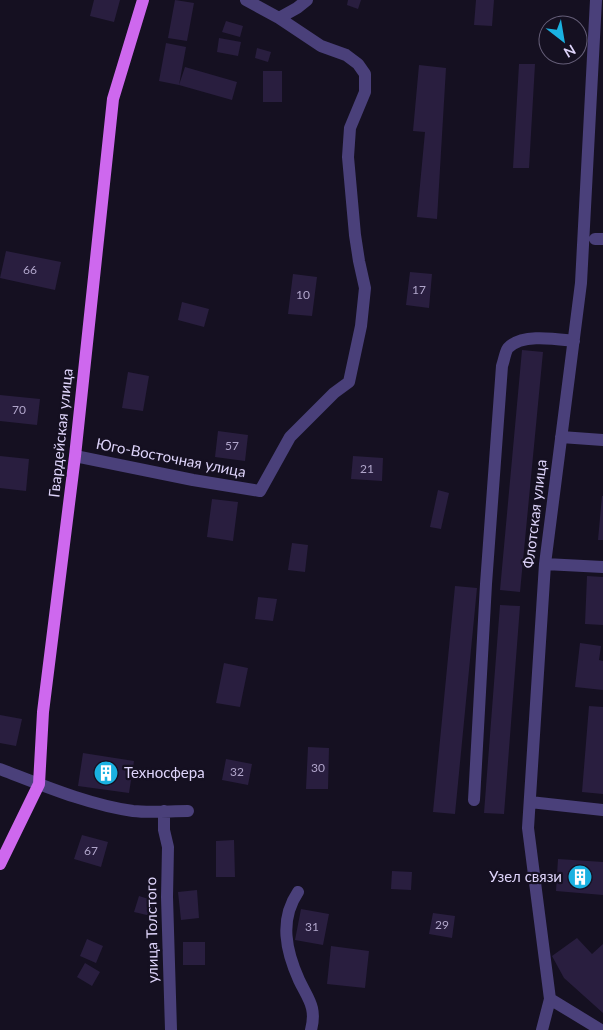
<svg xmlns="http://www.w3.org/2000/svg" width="603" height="1030" viewBox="0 0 603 1030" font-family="Lato,sans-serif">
<rect width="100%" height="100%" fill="#151021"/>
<!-- building -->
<path fill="#291e3f" d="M94,0H120L114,22L90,16Z
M175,0L194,3L187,41L168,38Z
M348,0H361L358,9L347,5Z
M476,0H494L492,26L474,25Z
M226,21L243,26L240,37L222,32Z
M219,38L241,42L238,56L217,52Z
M166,43L186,47L179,85L159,81Z
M257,48L271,52L268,62L255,58Z
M519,64H535L529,168H513Z
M419,65L446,68L437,219L417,217L425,132L413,131Z
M185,67L237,82L232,100L179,85Z
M263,71H282V102H263Z
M6,251L61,262L55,290L0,278Z
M410,272L432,274L429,308L406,305Z
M293,274L317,277L312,316L288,314Z
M182,302L209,309L204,327L178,320Z
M522,350L543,352L520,592L500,590Z
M128,372L149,376L143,411L122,408Z
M0,395L40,399L37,425L0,421Z
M218,431L248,435L245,461L215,457Z
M0,456L29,459L26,491L0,488Z
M353,456L383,458L382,481L351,479Z
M438,490L449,493L441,529L430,527Z
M602,496H603V540H598Z
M212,499L238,502L233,541L207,537Z
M292,543L308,545L305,572L288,570Z
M587,576L603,577V625L585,624Z
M455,586L477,588L455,814L433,812Z
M258,597L277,599L273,621L255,619Z
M500,605L520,606L504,814L484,813Z
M580,643L601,646L599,660L603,661V690L575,687Z
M224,663L248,668L240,707L216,703Z
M589,706L603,707V794L582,792Z
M0,715L22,719L16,746L0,743Z
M308,747L329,748L328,789H306Z
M83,753L134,761L129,793L78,786Z
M226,759L252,764L248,785L222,780Z
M82,835L108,842L101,867L74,859Z
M234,840L235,877H216V841Z
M558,859L603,862V895L556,891Z
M392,871L412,872L411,890L391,889Z
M197,890L199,918L181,920L178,892Z
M139,896L155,901L151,916L134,912Z
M301,909L329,914L323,945L295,940Z
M433,913L455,916L452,938L429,934Z
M577,938L592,954L603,944V1013L564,978L552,956Z
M87,939L103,946L96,963L80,956Z
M183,942H205V965H183Z
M331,946L369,951L365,988L327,984Z
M85,963L100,972L92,986L77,977Z"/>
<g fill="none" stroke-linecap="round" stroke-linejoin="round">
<!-- minor -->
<path stroke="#4a407a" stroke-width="12" d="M279,18L297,8L307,0
M595,239H603
M561,437L603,440
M75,456L193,480L260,491L290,437L334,393L349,382L361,326L365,288L359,261L355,235L348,157L350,128L365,92V74L358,64L346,55L321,46L279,18L246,0
M545,564L603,567
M0,769C42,785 89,805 133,811C151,813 170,811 188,811
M474,800L486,584L502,366C504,361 505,352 508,348C522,333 556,339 574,341
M530,802L603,810
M164,811V830L168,847L167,897L171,1030
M298,892C279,920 286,951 299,980C308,999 317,1007 311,1030
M550,999L601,1030
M542,1030L550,999L528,828L545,564L581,283L596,0"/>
<!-- major -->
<path stroke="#ce68ee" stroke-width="12" d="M0,864L39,784L43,712L75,456L113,99L143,0"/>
</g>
<!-- icons -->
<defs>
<symbol id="building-disc" viewBox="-11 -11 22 22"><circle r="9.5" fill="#1ab1e1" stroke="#151021"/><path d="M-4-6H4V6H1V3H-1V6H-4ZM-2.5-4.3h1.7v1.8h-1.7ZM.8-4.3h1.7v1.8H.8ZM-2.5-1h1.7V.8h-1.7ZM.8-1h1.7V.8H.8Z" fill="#fff"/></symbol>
</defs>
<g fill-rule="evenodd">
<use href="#building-disc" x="92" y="759" width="28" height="28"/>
<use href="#building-disc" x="566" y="863" width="28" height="28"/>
</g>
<g text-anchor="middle" stroke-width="4.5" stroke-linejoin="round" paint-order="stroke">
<!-- number labels -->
<g font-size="12" fill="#b1a6cb">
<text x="30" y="274">66</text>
<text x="419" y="294">17</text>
<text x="303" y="299">10</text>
<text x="19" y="414">70</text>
<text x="232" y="450">57</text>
<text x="367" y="473">21</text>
<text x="318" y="772">30</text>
<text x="237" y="776">32</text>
<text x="91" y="855">67</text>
<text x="442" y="929">29</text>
<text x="312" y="931">31</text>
</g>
<!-- street labels -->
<g font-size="15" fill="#ded4fa" stroke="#151021">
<text transform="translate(61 433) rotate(-84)" y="5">Гвардейская улица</text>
<text transform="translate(171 458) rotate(11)" y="5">Юго-Восточная улица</text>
<text transform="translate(535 514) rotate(-83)" y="5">Флотская улица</text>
<text transform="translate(152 930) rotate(-91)" y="5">улица Толстого</text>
</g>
<!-- poi labels -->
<g font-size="15" fill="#ded4fa" stroke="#151021" text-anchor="start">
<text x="124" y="778">Техносфера</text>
<text x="562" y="882" text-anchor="end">Узел связи</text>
</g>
</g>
<!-- north arrow -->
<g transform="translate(563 40) rotate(149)"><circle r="24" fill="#151021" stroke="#655e78"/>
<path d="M0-4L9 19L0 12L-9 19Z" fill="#1ab1e1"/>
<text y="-8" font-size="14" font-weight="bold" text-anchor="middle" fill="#ded4fa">N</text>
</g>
</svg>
